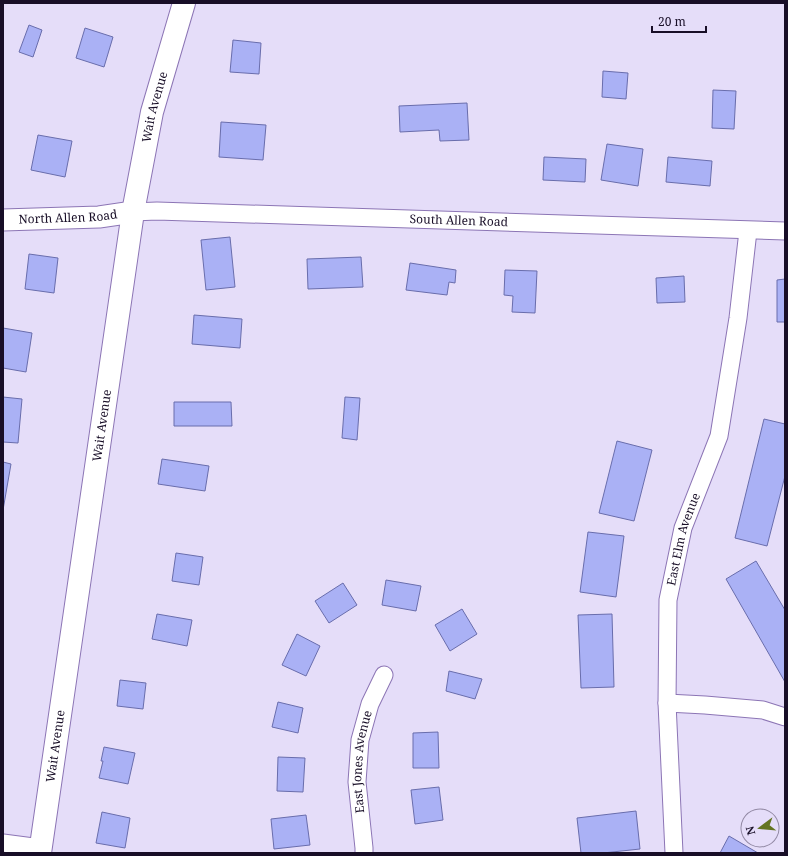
<svg xmlns="http://www.w3.org/2000/svg" width="788" height="856" viewBox="0 0 788 856" font-family="'Noto Serif',serif">
<rect width="100%" height="100%" fill="#e5ddf9"/>
<!-- building -->
<path fill="#aab1f5" stroke="#696dac" d="M29,25L42,30L33,57L19,52Z
M85,28L113,37L104,67L76,58Z
M233,40L261,43L259,74L230,72Z
M603,71L628,73L626,99L602,97Z
M713,90L736,91L734,129L712,128Z
M467,103L469,140L440,141L439,130L400,132L399,106Z
M221,122L266,125L263,160L219,157Z
M38,135L72,141L65,177L31,170Z
M607,144L643,149L638,186L601,180Z
M544,157L586,159L585,182L543,180Z
M668,157L712,161L710,186L666,182Z
M230,237L235,287L206,290L201,240Z
M29,254L58,258L54,293L25,289Z
M361,257L363,287L308,289L307,259Z
M410,263L456,270L455,283L449,282L447,295L406,290Z
M505,270L537,271L535,313L512,312L513,296L504,295Z
M684,276L685,302L657,303L656,278Z
M785,279V322H777V280Z
M194,315L242,319L240,348L192,344Z
M3,328L32,333L26,372L3,368Z
M3,397L22,399L18,443L3,442Z
M345,397L360,398L357,440L342,438Z
M174,402H231L232,426H174Z
M764,419L785,424V476L767,546L735,538Z
M617,441L652,450L634,521L599,513Z
M162,459L209,466L205,491L158,484Z
M3,462L11,464L3,510Z
M588,532L624,536L616,597L580,592Z
M176,553L203,557L199,585L172,581Z
M756,561L785,610V682L726,579Z
M386,580L421,586L416,611L382,605Z
M343,583L357,605L329,623L315,601Z
M462,609L477,634L450,651L435,625Z
M157,614L192,620L187,646L152,639Z
M612,614L614,687L581,688L578,615Z
M297,634L320,646L306,676L282,665Z
M449,671L482,679L475,699L446,691Z
M120,680L146,683L143,709L117,706Z
M278,702L303,708L298,733L272,727Z
M438,732L439,768H413V733Z
M104,747L135,753L128,784L99,778L103,761H101Z
M278,757L305,758L303,792L277,791Z
M439,787L443,820L415,824L411,790Z
M636,811L640,849L603,853H581L577,818Z
M102,812L130,818L125,848L96,843Z
M306,815L310,845L274,849L271,819Z
M729,836L758,853H720Z"/>
<g fill="none" stroke-linecap="round" stroke-linejoin="round">
<defs>
<g id="minor">
<path id="s1" d="M133,212L157,211L785,231"/>
<path d="M667,703L705,705L763,710L785,717"/>
<path d="M3,843L41,848"/>
<path id="s2" d="M364,853V848L357,782L360,740L370,704L384,675"/>
<path id="s3" d="M674,853L667,703L668,600L683,528L719,436L738,318L748,231"/>
</g>
<g id="tertiary">
<path id="s4" d="M3,220L99,217L133,212"/>
</g>
<g id="secondary">
<path id="s5" d="M40,853L133,212L152,112L184,3"/>
</g>
</defs>
<!-- minor casing -->
<use href="#minor" stroke="#8c75b5" stroke-width="19"/>
<!-- tertiary casing -->
<use href="#tertiary" stroke="#8c75b5" stroke-width="23"/>
<!-- secondary casing -->
<use href="#secondary" stroke="#8c75b5" stroke-width="24"/>
<!-- minor -->
<use href="#minor" stroke="#fff" stroke-width="17"/>
<!-- tertiary -->
<use href="#tertiary" stroke="#fff" stroke-width="21"/>
<!-- secondary -->
<use href="#secondary" stroke="#fff" stroke-width="22"/>
</g>
<g text-anchor="middle" stroke-width="3" stroke-linejoin="round" paint-order="stroke">
<!-- street labels -->
<g font-size="12" fill="#180e27" stroke="#e5ddf9">
<text dy="4" stroke="none"><textPath href="#s5" startOffset="755">Wait Avenue</textPath></text>
<text dy="4" stroke="none"><textPath href="#s4" startOffset="65">North Allen Road</textPath></text>
<text dy="4" stroke="none"><textPath href="#s1" startOffset="326">South Allen Road</textPath></text>
<text dy="4" stroke="none"><textPath href="#s5" startOffset="432">Wait Avenue</textPath></text>
<text dy="4" stroke="none"><textPath href="#s3" startOffset="316">East Elm Avenue</textPath></text>
<text dy="4" stroke="none"><textPath href="#s5" startOffset="108">Wait Avenue</textPath></text>
<text dy="4" stroke="none"><textPath href="#s2" startOffset="92">East Jones Avenue</textPath></text>
</g>
</g>
<!-- border -->
<rect width="788" height="856" fill="none" stroke="#180e27" stroke-width="8"/>
<!-- north arrow -->
<g transform="translate(760 828) rotate(254)"><circle r="19" fill="#e5ddf9" stroke="#938aa5"/>
<path d="M0-3L7 15L0 10L-7 15Z" fill="#637421"/>
<text y="-6" font-size="11" font-weight="bold" text-anchor="middle" fill="#180e27">N</text>
</g>
<!-- scale -->
<path d="M652 26v6h54v-6" fill="none" stroke="#180e27" stroke-width="2"/>
<text x="658" y="26" font-size="12" fill="#180e27" stroke="#e5ddf9" stroke-width="3" paint-order="stroke">20 m</text>
</svg>
